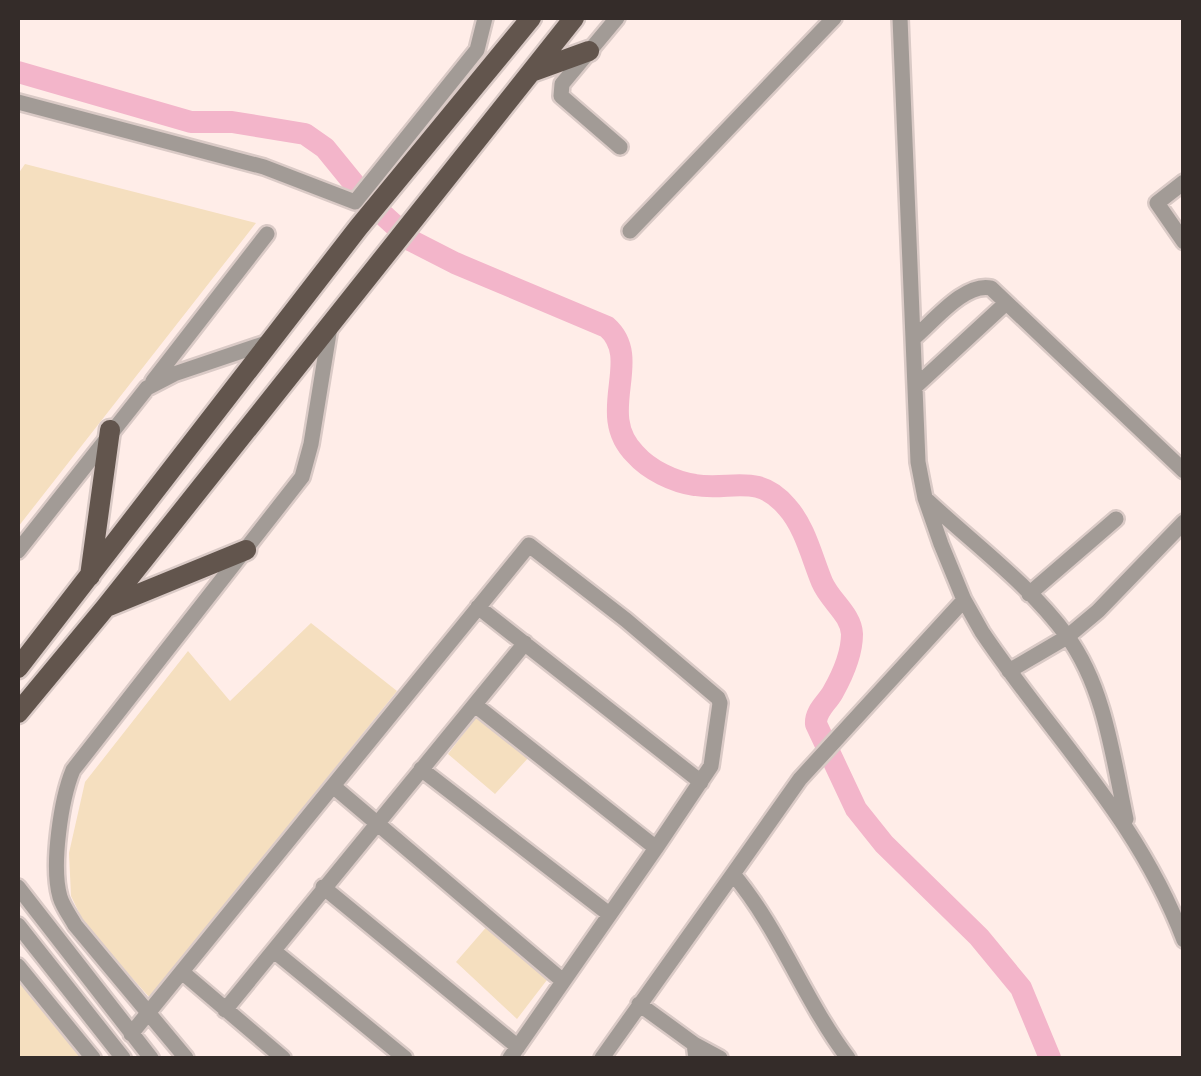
<svg xmlns="http://www.w3.org/2000/svg" width="1201" height="1076" viewBox="0 0 1201 1076" font-family="'Roboto Serif',serif">
<rect width="100%" height="100%" fill="#ffede8"/>
<!-- green -->
<path fill="#f5dfbf" d="M25,164L256,223L18,527V174Z
M311,623L397,691L150,998L85,925L71,896L69,853L85,782L188,651L230,701Z
M480,712L530,756L495,794L448,754Z
M489,924L550,976L517,1019L456,962Z
M18,977L20,980L84,1058H18Z"/>
<g fill="none" stroke-linecap="round" stroke-linejoin="round">
<!-- river -->
<path stroke="#f3b5ca" stroke-width="22" d="M18,72L191,122H232L305,134L325,148L369,202L412,241L455,263L607,327C644,360 594,413 635,454C649,470 674,482 695,485C731,491 758,472 787,507C805,527 812,558 822,582C830,601 851,614 852,634C852,653 842,676 833,692C827,703 815,711 816,724L856,809L884,844L979,937L1021,988L1050,1058"/>
<defs>
<path id="minor" d="M617,18L562,84L561,96L620,147
M900,18L918,462L925,498L941,544L964,600L982,632C1054,739 1137,817 1184,940
M18,102L264,167L355,202L477,50L485,18
M1184,182L1157,203L1184,242
M630,231L834,18
M915,337C934,321 965,282 991,288L1184,471
M153,381L267,234
M915,387L1006,303
M928,501C974,544 1030,585 1067,636C1105,688 1113,758 1126,819
M18,551L147,388L174,374L269,342
M1029,594L1116,519
M478,607L701,782
M1009,671L1067,637L1098,611L1184,522
M475,705L656,848L510,1058
M421,769L609,914
M333,786L563,981
M18,887L151,1058
M323,887L518,1047
M18,925L123,1058
M274,951L405,1058
M18,966L93,1058
M182,972L283,1058
M639,1004L694,1044
M225,1010L525,643
M131,1034L529,545L626,620L718,698L720,703L711,766L656,848
M186,1058L75,925C70,916 63,907 60,897C51,866 61,799 73,770L302,477L311,444L330,327
M602,1058L733,874
M696,1058L694,1044L720,1058
M848,1058C804,1000 780,930 733,874L800,779L964,600"/>
<path id="major" d="M531,72L589,51
M90,576L110,430
M109,606L246,550
M18,668L358,228L531,18
M18,713L105,608L574,18"/>
</defs>
<!-- minor casing -->
<use href="#minor" stroke="#dacac6" stroke-width="20"/>
<!-- major casing -->
<use href="#major" stroke="#dacac6" stroke-width="25"/>
<!-- minor -->
<use href="#minor" stroke="#a29b96" stroke-width="15"/>
<!-- major -->
<use href="#major" stroke="#62554d" stroke-width="20"/>
</g>
<!-- border -->
<rect width="1201" height="1076" fill="none" stroke="#342c29" stroke-width="40"/>
</svg>
